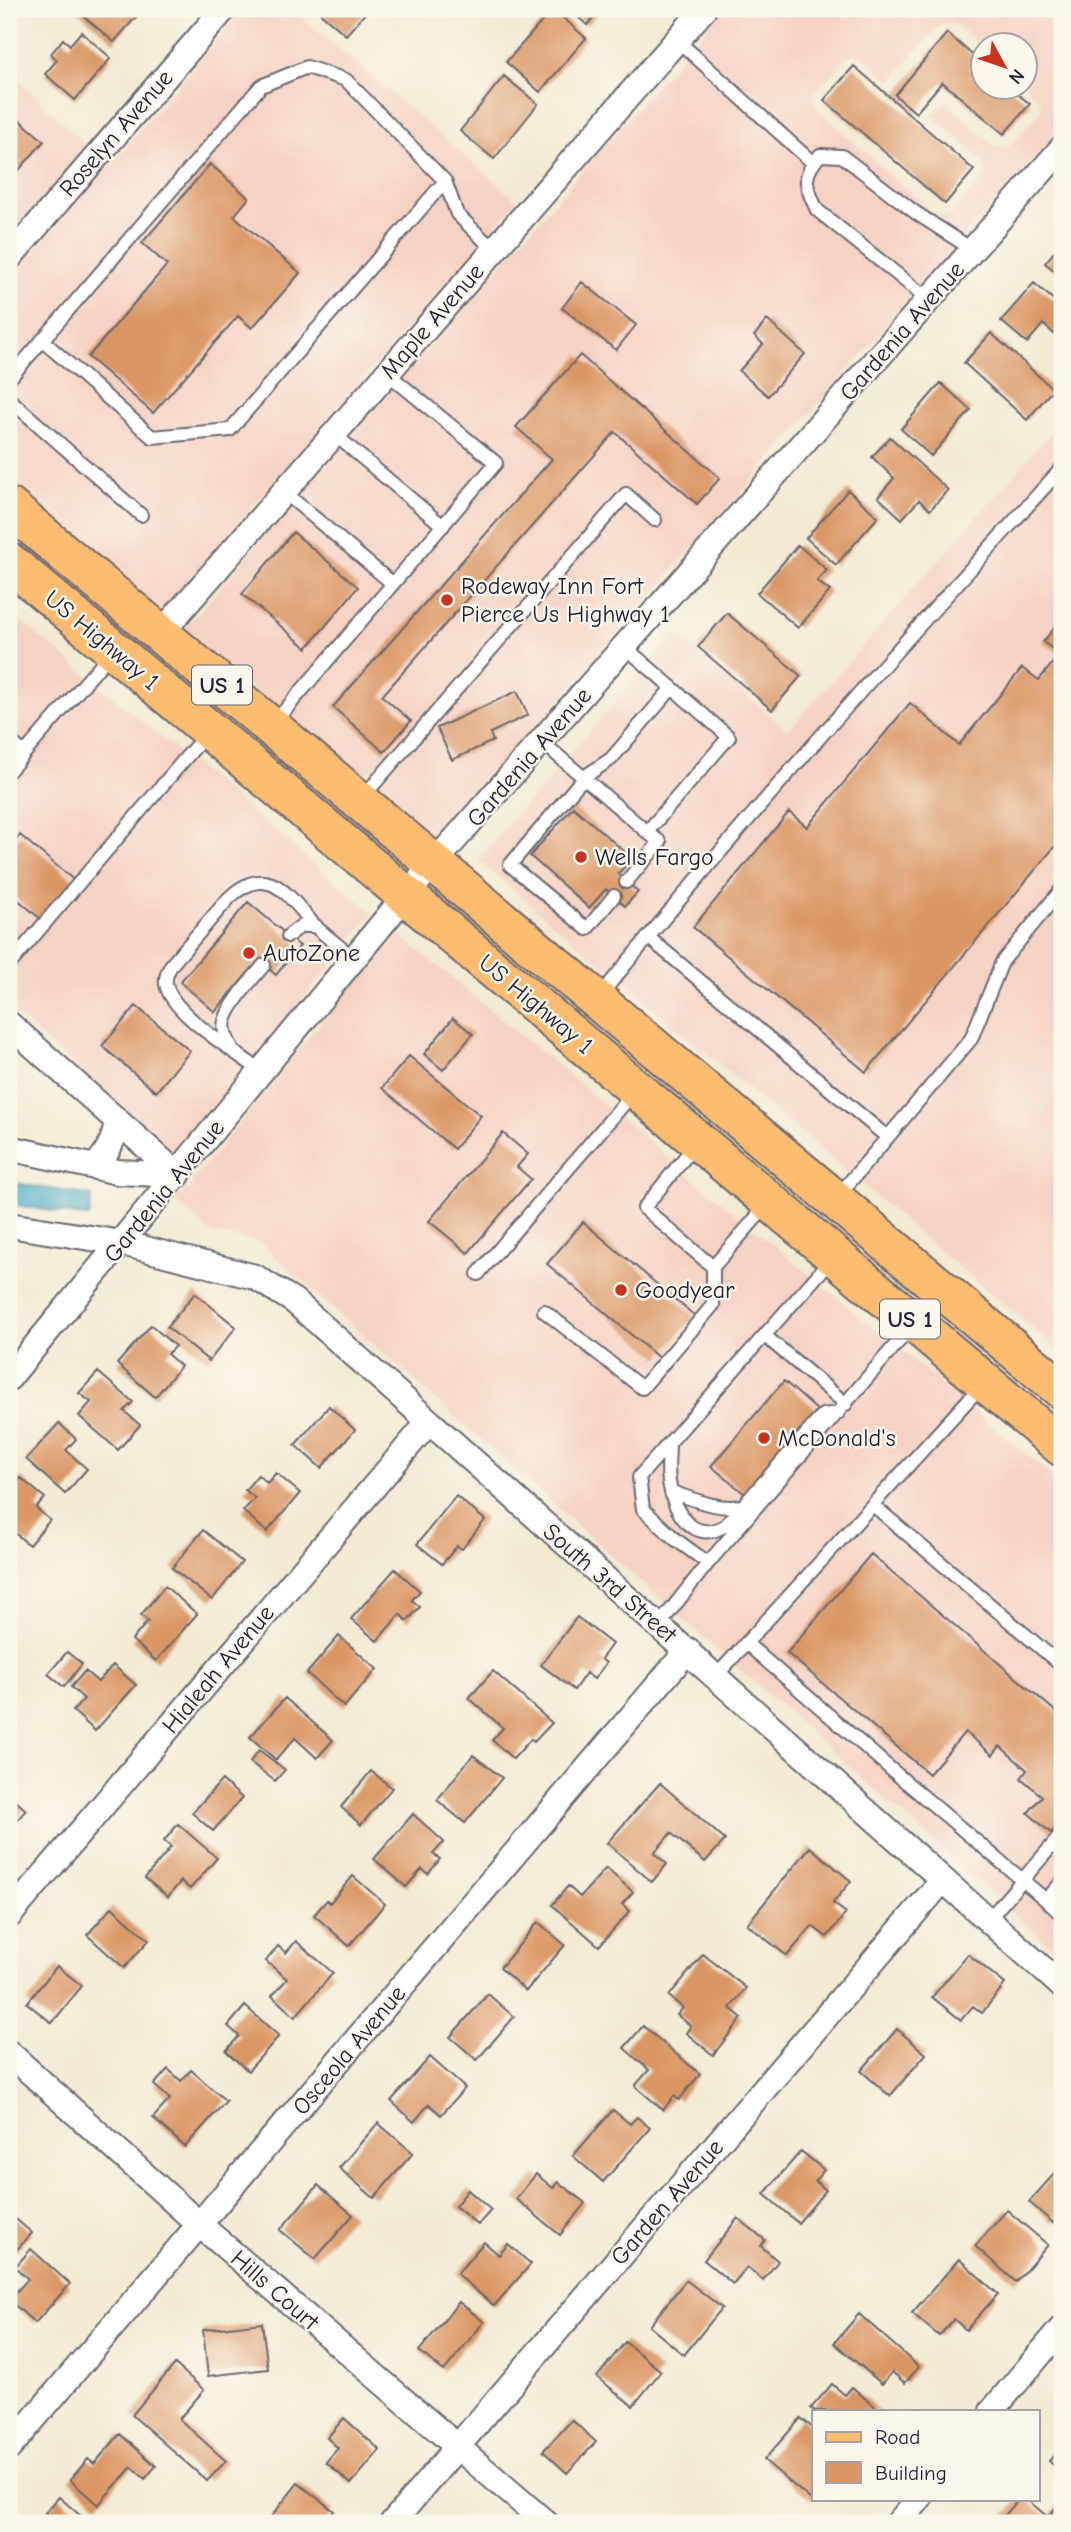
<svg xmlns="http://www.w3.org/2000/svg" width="1071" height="2532" viewBox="0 0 1071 2532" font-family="'Comic Neue',sans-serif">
<rect width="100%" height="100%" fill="#fbf7ec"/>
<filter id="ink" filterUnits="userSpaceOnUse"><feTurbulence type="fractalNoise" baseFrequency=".0143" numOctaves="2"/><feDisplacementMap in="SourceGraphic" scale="14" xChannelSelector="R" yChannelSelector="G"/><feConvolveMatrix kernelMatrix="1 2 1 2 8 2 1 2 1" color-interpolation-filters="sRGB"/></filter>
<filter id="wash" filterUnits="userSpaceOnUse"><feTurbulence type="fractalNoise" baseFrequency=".00686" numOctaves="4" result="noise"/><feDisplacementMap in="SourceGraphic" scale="28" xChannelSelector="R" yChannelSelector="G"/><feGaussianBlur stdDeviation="1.57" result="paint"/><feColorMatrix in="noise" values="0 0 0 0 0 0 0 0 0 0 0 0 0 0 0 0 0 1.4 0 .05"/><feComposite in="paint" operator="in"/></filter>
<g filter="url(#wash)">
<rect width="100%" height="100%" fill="#f3ebd4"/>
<!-- built -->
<path fill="#f5d2c3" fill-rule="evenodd" d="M242,9H292L518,201L161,612L9,484V280L107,166L109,167Z
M723,9H1062V126L434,843L183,630ZM946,22L958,26L983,49L984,46H1026V86L1039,99L1041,107L1038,114L1012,144L1005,148L993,144L945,101L932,115L981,159L986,171L983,178L953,213L946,217L933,213L818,110L813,99L816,91L846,57L853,54L865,58L891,81L939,26Z
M9,71L87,146L9,236Z
M1062,420V1354L478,860L675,633L788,731Z
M9,611L373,913L175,1156L9,1008Z
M395,931L1062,1484V1956L262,1245L254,1241L212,1234L175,1201L185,1189H192V1181Z"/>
<!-- water -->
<path fill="#42a9c2" stroke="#32667e" stroke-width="2" d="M9,1182L92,1196L89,1217L9,1204Z"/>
<g id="blocks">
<!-- building -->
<path fill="#da9664" d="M75,9H143L114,42Z
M320,9H369L346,35L318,11Z
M553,9L586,38L540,92L506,62Z
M569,9H601L587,25Z
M81,32L111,58L75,100L45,74L57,60L51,54L63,39L70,45Z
M947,33L984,65V88H1010L1030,104L1004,134L942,82L916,113L895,95Z
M854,66L974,170L945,204L824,100Z
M504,76L538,104L494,159L460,131Z
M9,111L44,141L19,170L9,161Z
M210,164L249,198L234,216L300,273L252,328L238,316L153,413L88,357L167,265L142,243Z
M1062,242V277L1045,263Z
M582,282L636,325L616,350L562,308Z
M1034,283L1062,307V325L1054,334L1043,324L1027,343L1001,321Z
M767,320L805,354L768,396L739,371L763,344L754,336Z
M991,333L1053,389L1027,420L964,363Z
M580,355L720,478L697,504L615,432L382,696L411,721L384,752L333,707L552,459L516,427Z
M941,383L971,410L931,456L901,429Z
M890,437L948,490L930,510L919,500L902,519L878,497L894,478L872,457Z
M848,490L878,517L836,565L806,538Z
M293,532L358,587L307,648L242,594Z
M798,545L827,570L817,581L830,591L798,628L757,593Z
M727,613L801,676L772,710L698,647Z
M1062,618V838L866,1072L693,927L789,812L807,827L910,703L959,745L1022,668L1039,680L1060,654L1043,642Z
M517,691L528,715L490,733L493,741L452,760L437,728Z
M573,807L632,858L618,874L638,892L625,906L606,889L589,908L530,856Z
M20,835L75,881L42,920L9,892V848Z
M248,902L300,946L276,975L259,960L215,1012L180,982Z
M136,1006L190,1051L156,1092L102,1046Z
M453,1018L473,1034L443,1070L424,1054Z
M409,1056L481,1116L454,1149L382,1088Z
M503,1133L528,1154L517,1167L531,1179L468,1253L429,1221Z
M583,1222L695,1316L659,1358L547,1264Z
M195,1293L236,1327L209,1361L167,1327Z
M151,1325L175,1346L167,1354L181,1366L155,1397L117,1364Z
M98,1372L133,1402L124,1411L140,1425L118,1450L79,1416L91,1402L79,1393Z
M784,1381L817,1410L745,1494L711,1466Z
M329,1406L355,1430L321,1468L295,1445Z
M59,1423L76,1439L66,1450L87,1469L65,1494L26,1459Z
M276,1473L300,1493L267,1532L243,1511L255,1498L245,1490L258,1475L267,1483Z
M21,1478L45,1498L36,1508L50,1520L29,1545L9,1528V1492Z
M456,1496L485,1520L462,1549L457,1546L442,1564L417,1544Z
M203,1530L242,1562L212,1600L172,1568Z
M871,1554L1062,1717V1820L1051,1833L1028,1813L1042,1796L1021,1778L1027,1770L1000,1746L993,1755L965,1732L929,1774L787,1653Z
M395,1569L420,1591L412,1600L420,1607L407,1621L400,1614L377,1641L351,1619Z
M165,1586L197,1614L156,1661L132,1640L148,1621L141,1615Z
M577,1617L612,1644L601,1659L606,1663L594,1679L586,1673L574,1690L541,1665Z
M339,1636L377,1669L344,1707L307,1673Z
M67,1652L82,1664L64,1687L48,1674Z
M113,1665L136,1685L95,1731L73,1711L84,1699L71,1687L85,1671L98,1682Z
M493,1671L552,1723L534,1742L531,1739L513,1759L492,1740L503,1728L469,1698Z
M285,1698L333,1740L317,1758L295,1738L276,1760L250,1737Z
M259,1750L285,1770L275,1781L250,1762Z
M473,1755L502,1778L465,1823L437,1800Z
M371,1771L392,1788L361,1825L341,1807Z
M222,1780L242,1798L213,1831L192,1813Z
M660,1783L725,1840L705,1862L671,1833L654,1853L667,1864L652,1882L607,1843Z
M9,1795L26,1810L9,1830Z
M413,1814L444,1842L433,1854L440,1859L428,1874L422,1869L406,1887L374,1859Z
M178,1824L217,1858L190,1889L181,1881L168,1897L145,1878L171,1847L164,1841Z
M810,1847L851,1881L833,1903L846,1913L827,1937L812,1926L787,1956L747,1924Z
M606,1868L633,1892L622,1904L630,1911L599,1946L552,1905L568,1886L580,1897Z
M353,1876L385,1904L349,1946L314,1915L327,1900L330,1903Z
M112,1907L149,1940L124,1968L87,1935Z
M538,1922L565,1945L526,1991L500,1968Z
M296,1941L333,1973L295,2017L272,1996L287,1979L266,1961L278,1946L286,1953Z
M703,1954L746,1988L730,2008L742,2018L713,2055L686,2033L691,2026L677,2015L683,2008L669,1996Z
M968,1954L1005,1984L982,2013L973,2006L961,2020L932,1997Z
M57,1966L82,1986L52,2023L27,2003Z
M488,1994L514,2017L477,2060L450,2037Z
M245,2006L279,2036L248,2071L226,2051L239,2036L228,2026Z
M643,2026L700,2074L679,2100L674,2096L663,2110L635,2086L649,2070L624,2048Z
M897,2029L926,2054L890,2096L861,2071Z
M430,2057L465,2088L441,2115L429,2104L414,2122L391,2101Z
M168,2069L181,2081L191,2070L226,2101L185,2147L153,2118L170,2099L154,2085Z
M613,2110L630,2124L637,2117L650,2128L603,2182L573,2156Z
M378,2123L413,2153L374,2198L339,2168Z
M801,2151L824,2170L815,2181L826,2190L798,2223L764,2194Z
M1062,2165V2211L1053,2223L1029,2202Z
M536,2174L553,2188L558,2182L585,2203L560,2235L516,2199Z
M318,2185L353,2215L315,2259L280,2230Z
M468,2190L491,2210L478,2225L455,2206Z
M1007,2210L1048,2245L1016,2282L975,2246Z
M9,2213L32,2233L13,2254L9,2250Z
M738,2218L765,2240L761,2246L778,2261L763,2280L747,2267L733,2284L704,2260Z
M484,2242L499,2255L508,2244L531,2264L494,2306L457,2274Z
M31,2249L70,2284L35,2323L9,2300L28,2279L15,2267Z
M959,2259L998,2294L966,2330L954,2319L939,2336L912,2313Z
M686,2280L722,2308L684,2355L649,2326Z
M459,2302L484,2322L444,2371L419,2351Z
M859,2314L919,2367L905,2383L892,2372L882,2384L834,2343Z
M262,2323L268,2369L208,2376L203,2330Z
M625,2342L661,2371L633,2406L597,2377Z
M175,2364L204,2390L179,2419L226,2461L207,2481L132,2415Z
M832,2384L845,2395L852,2387L880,2411H815L811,2408Z
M344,2418L380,2450L351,2484L326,2462L338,2448L327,2438Z
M801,2418L814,2429V2497L811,2500L764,2460Z
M572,2420L596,2442L567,2473L543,2451Z
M120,2434L156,2466L145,2479L132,2467L98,2505L70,2480L88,2459L94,2464Z
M1062,2446V2473L1049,2461Z
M298,2483L334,2511L325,2523H277L278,2522L271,2517Z
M59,2497L89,2523H52L54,2522L45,2513Z
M1019,2499H1026L1048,2517L1062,2500V2523H998Z"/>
</g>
</g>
<g filter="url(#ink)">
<use href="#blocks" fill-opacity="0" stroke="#6b6871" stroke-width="2"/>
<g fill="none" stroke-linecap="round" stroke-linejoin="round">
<defs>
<path id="lane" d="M677,40L813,163
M929,300L817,210C805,184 801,177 820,155L842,156L916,213L973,250
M42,340L152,437L230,430L445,181
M9,379L261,86L307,67L346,80L445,181L457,214L494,250
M9,399L141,515
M334,434L443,526
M284,492L393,584
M274,723L496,463L387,373
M9,740L24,753
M542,742L647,832L729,737L625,647
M9,771L111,653
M362,798L626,494L655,520
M626,882L660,842L647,832
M614,896L587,929L510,865L584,777L611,759L672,688
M288,936L301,926H316
M648,937L887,1137
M9,965L207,733
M599,997C747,815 905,641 1062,468
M232,1048C228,1041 222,1030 225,1021C229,1005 253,978 264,965
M262,1072C238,1053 171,1014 166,984C165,976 168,971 172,964L229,898C270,859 290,899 316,927C328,938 342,948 354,959
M695,1145L644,1208L713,1267L768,1204
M837,1197L971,1039L1002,962L1062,889
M832,1259L639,1477L643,1509L675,1539L708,1563L911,1327
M478,1274L634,1092
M544,1311L642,1388L713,1305V1267
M765,1336L846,1404
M669,1443C669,1455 667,1469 669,1482C673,1511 693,1546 726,1525L823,1415L838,1413
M672,1492C695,1500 718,1510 742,1506
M873,1505L1062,1666
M659,1625L708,1563
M746,1643L893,1771L1046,1900
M716,1676L982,1385
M1062,1882L1046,1900L1062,1915
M988,1920L1062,1834"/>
<path id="street" d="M9,258L224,9
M161,633L704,9
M9,1024L178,1175
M9,1148L118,1172L178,1175
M95,1167C108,1152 114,1141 117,1121
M9,1225L122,1243L255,1277L294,1301L1062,1986
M9,1378L406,895L1062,148
M9,1916L428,1423
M9,2053L200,2225L546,2523
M992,2411L1062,2328
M9,2448L688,1650
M392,2523L942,1881
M898,2523L919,2499"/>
<path id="primary" d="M9,507L1062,1390
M9,562L1062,1447"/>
</defs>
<!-- lane casing -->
<use href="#lane" stroke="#6b6871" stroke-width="16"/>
<!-- street casing -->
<use href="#street" stroke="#6b6871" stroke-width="28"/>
<!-- primary casing -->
<use href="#primary" stroke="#6b6871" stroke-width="42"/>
<!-- lane -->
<use href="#lane" stroke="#fff" stroke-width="12"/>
<!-- street -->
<use href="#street" stroke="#fff" stroke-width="24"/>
<!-- primary -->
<use href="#primary" stroke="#fdbc6f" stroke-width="38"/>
</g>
</g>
<!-- markers -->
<g fill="#c8321e" stroke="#fbf7ec" stroke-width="2.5">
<circle cx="447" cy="600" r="7"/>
<circle cx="581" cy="857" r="7"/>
<circle cx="249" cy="953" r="7"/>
<circle cx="621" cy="1290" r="7"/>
<circle cx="764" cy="1438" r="7"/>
</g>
<g text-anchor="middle" stroke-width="5" stroke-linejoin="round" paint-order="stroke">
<!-- shield labels -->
<g fill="#fbf7ec" stroke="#636270" stroke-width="2">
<rect x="192" y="665.5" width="60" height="39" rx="5"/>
<rect x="880" y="1299.5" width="60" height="39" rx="5"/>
</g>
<g font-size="23" font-weight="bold" fill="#22223b">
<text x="222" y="693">US 1</text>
<text x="910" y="1327">US 1</text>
</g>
<!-- street labels -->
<g font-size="24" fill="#22223b" stroke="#fbf7ec">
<text transform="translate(116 133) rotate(-49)" y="8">Roselyn Avenue</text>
<text transform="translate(432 321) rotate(-49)" y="8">Maple Avenue</text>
<text transform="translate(902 331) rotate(-49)" y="8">Gardenia Avenue</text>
<text transform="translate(102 640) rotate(40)" y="8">US Highway 1</text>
<text transform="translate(529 757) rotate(-49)" y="8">Gardenia Avenue</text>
<text transform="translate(536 1004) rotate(40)" y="8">US Highway 1</text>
<text transform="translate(164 1191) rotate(-51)" y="8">Gardenia Avenue</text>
<text transform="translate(610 1583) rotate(41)" y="8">South 3rd Street</text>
<text transform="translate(218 1669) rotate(-50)" y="8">Hialeah Avenue</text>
<text transform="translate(349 2050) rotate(-50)" y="8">Osceola Avenue</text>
<text transform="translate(667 2202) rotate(-49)" y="8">Garden Avenue</text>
<text transform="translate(275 2290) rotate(41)" y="8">Hills Court</text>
</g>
<!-- poi labels -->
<g font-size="24" fill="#22223b" stroke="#fbf7ec" text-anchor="start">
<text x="461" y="594">Rodeway Inn Fort<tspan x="461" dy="28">Pierce Us Highway 1</tspan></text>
<text x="595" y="865">Wells Fargo</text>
<text x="263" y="961">AutoZone</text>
<text x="635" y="1298">Goodyear</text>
<text x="778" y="1446">McDonald's</text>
</g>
</g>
<!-- margin -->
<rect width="1071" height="2532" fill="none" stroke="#fbf7ec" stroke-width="35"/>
<!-- legend -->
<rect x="812" y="2410" width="228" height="91" fill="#fbf7ec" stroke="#a4a2a5" stroke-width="2"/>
<rect x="826" y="2432" width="35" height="10" fill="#fdbc6f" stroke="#a4a2a5" stroke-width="2"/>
<text x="875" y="2444" font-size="21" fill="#22223b">Road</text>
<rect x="826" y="2462" width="35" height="21" fill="#da9664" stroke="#a4a2a5" stroke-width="2"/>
<text x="875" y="2480" font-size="21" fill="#22223b">Building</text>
<!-- north arrow -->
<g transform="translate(1004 66) rotate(130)"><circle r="33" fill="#fbf7ec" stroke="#a4a2a5" stroke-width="2"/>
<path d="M0-5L12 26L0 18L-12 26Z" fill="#c8321e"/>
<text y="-10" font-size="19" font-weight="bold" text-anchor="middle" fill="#22223b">N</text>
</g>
</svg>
